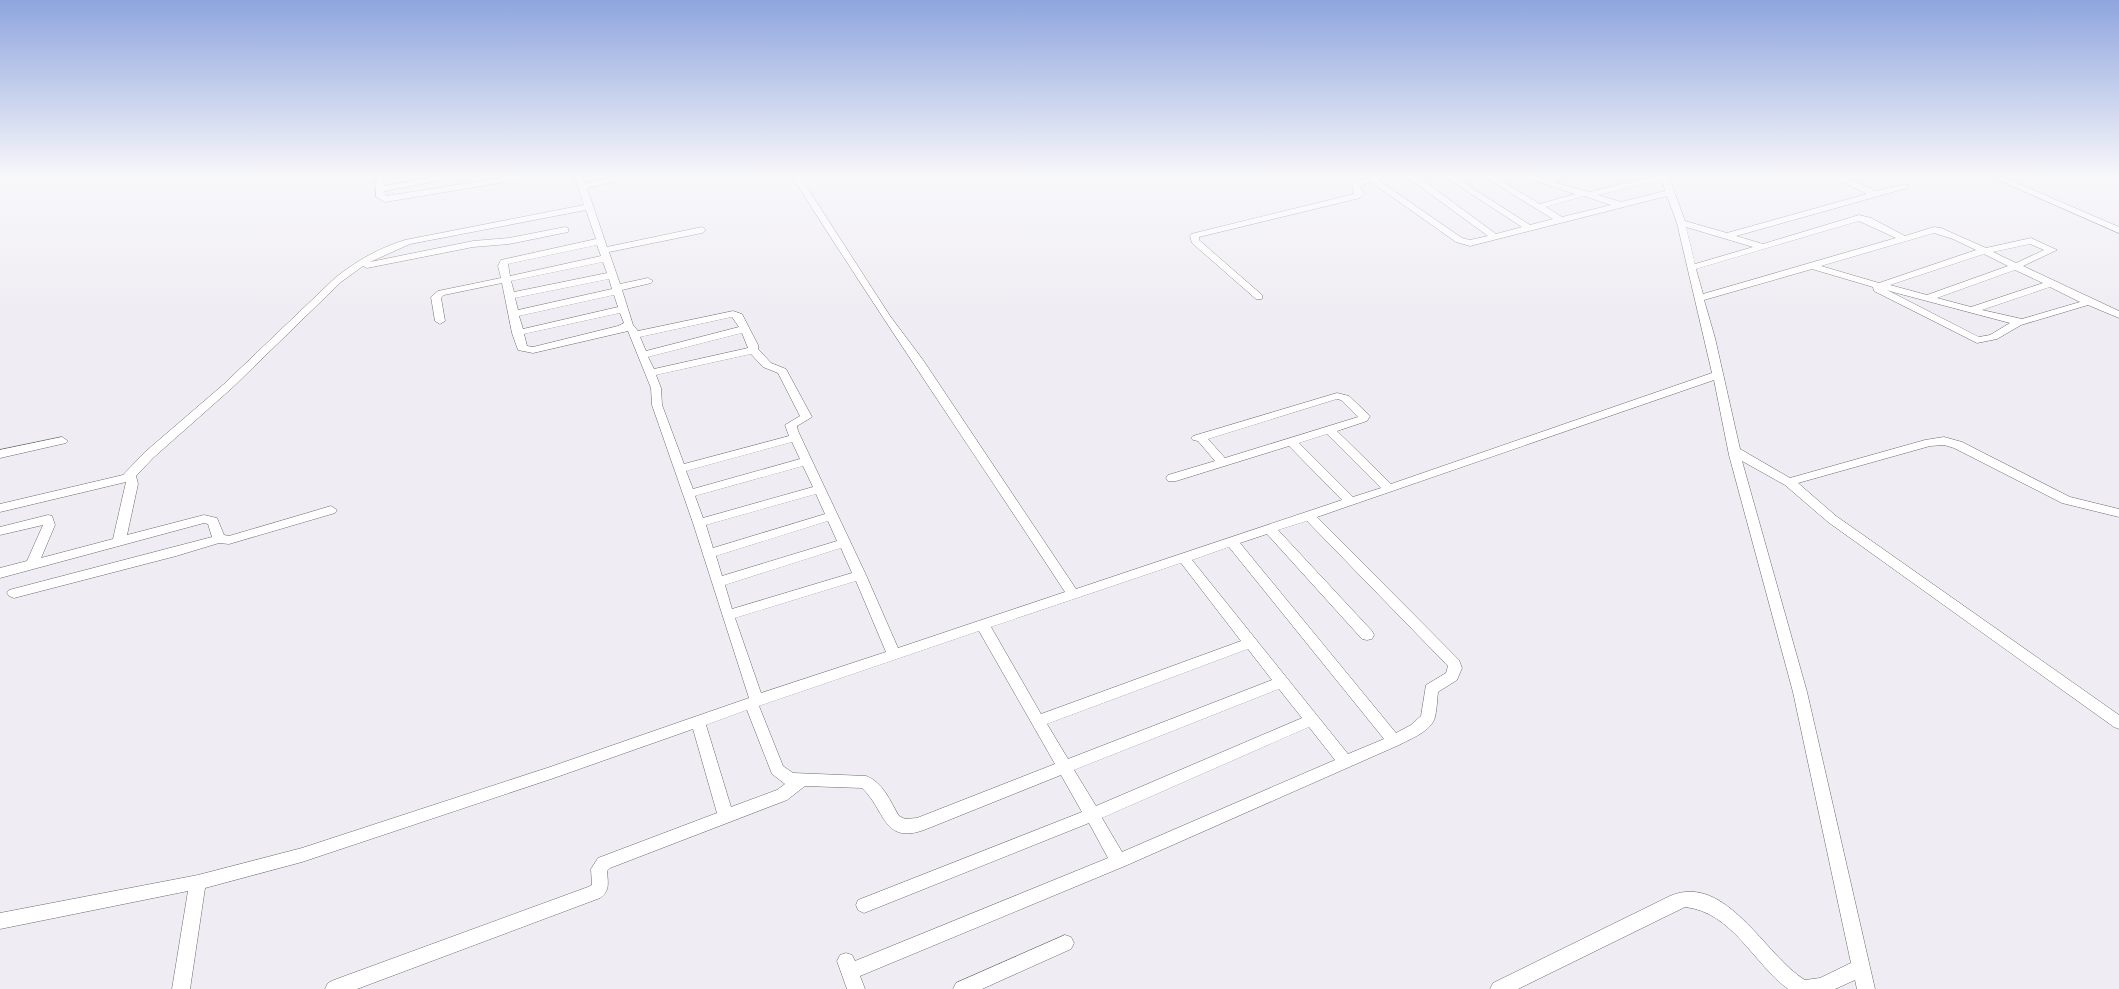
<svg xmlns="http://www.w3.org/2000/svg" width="2119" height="989" viewBox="0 0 2119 989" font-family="'Fira Sans',sans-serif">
<rect width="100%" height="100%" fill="#efedf3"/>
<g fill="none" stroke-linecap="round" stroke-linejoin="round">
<defs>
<path id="minor" d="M375,175H383L384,186L446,175H464L460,177L384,191L386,196L520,175H540L536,177L385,202L376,197Z
M574,175H582L585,183L625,175H642L587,188L607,247L702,227L706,230L702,233L609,252L620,284L648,278L653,281L651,283L622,290L633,325L638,331L733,311L742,314L758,345V349L771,363L786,369L812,417L797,426L798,431L866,575L898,648L1065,592C974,453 880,316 791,175H799L890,316L923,360L1076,589L1342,500L1289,446L1176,481H1168L1166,478L1168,475L1215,461L1198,441L1193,440L1191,438L1193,436L1337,393L1349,396L1370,416L1367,421L1337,431L1391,484L1712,373L1677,223L1667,196L1470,246L1456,242L1371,182L1360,186L1364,194L1360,198L1199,237V240L1262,295V299H1256L1192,243L1190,236L1191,234L1354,194L1352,186L1354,182L1377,175H1390L1378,180L1462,238L1470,240L1488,236L1418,185L1401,175H1412L1424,181L1496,234L1522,227L1442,175H1452L1530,225L1553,219L1481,175H1491L1540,204L1575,194L1516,175H1529L1544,179L1560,175H1574L1553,182L1589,192L1660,175H1668L1685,221L1727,233L1867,194L1828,175H1839L1876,191L1907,184V188L1736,236L1763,244L1859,215L1871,218L1905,236L1934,227L1941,228L1986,248L2031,238L2057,250L2023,266L2119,311V318L2088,305L2021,325L1997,339L1977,343L1874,291L1873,287L1812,269L1704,300L1715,338L1740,449L1790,478L1925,440L1944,437L1962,442L2070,497L2119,509V517L2062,503L1954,448L1944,445L1930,446L1798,483L1836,516L2119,715V729L2114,727L1828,522L1785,485L1742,461L1807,692L1875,989H1857L1855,980L1835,989H1788C1753,963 1732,912 1685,907L1518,989H1490L1493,983L1670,896C1726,872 1765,956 1805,980L1820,978L1851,963L1793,692L1729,455L1714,380L1317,517L1459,660L1462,668L1457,680L1438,692C1437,700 1437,709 1435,717C1432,731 1410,739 1399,745L1125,866L860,976L865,989H847L837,961L840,955L846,953L852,955L855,961L1108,858L1089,823L864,913L858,910L856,905L858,900L1082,812L1061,775L924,830C883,845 885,809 862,788L805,786L787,800L610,868L607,871C608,883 610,891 600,898L357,989H325L328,983L334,980L588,887L592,885L591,869L598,858L717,813L693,729L551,779L302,862L205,888L190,989H172L188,891L0,929V913L198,875L302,848L550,767L749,698L693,523L652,405L651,388L628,331L533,353L518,350L512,333L502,283L444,295L441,298L445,321L440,324L435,321L431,297L438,291L501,278L498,266L501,260L596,239L586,210L410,244L370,262L473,241L509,238L565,227L568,228V232L509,244L473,247L367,268L363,266L341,282L232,388L153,458L136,476L138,484L127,535L204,515L217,518L224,535L229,536L331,506L337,510L335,513L229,544L219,543L176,556L14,598L9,596L7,593L9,590L212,537L208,524L204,523L0,578V568L27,561L43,525L0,535V527L48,515L52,516L55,525L41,558L113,539L126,482L0,512V504L123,475L145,452L224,384L335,278C356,261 379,248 405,240L584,205ZM1662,180L1665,191L1621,202L1598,195ZM1584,196L1611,205L1562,217L1546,207ZM1859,221L1896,238L1703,294L1696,269ZM1686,227L1753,247L1695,264ZM1934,233L1953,239L1976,250L1879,283L1821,266ZM2030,244L2044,250L2016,263L1993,252ZM597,245L601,256L510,276L508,264ZM1984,254L2008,266L1927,295L1890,285ZM603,262L607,273L514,292L511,281ZM2015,270L2043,283L1971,307L1937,298ZM609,279L612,289L518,310L515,298ZM2050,287L2080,302L2022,319L1982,310ZM1887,290L1893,292L2010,323L1990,335L1979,337ZM614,295L618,307L523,329L519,316ZM620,313L624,323L618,326L533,347L527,346L524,334ZM732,317L739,327L646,351L640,337ZM742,333L748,348L654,369L648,357ZM751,354L763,367L778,373L800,416L785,425L789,436L684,464L662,405L661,388L656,375ZM1337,399L1341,400L1358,417L1225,458L1208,439ZM1327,434L1381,488L1353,497L1299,443ZM792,442L800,459L693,489L686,471ZM803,466L813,487L703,518L695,496ZM816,494L825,514L713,548L706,525ZM828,521L837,541L722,576L716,556ZM1307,521L1448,666L1446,673L1426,685L1421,716L1411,725L1396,733L1240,543L1267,534L1362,639L1367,640L1372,639L1374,635L1372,631L1278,530ZM1229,547L1384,739L1348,754L1192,560ZM841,548L852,573L732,609L725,585ZM1181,563L1241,641L1041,714L991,627ZM856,581L886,652L761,693L735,618ZM979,631L1055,764L917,818L905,819L899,816C890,801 883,782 866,776L793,773L783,766L759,706ZM1248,649L1272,680L1068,759L1047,724ZM1279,689L1302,718L1096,806L1074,770ZM747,710L772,774L785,784L777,790L731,807L706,725ZM1309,727L1335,760L1122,852L1102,818Z
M1987,175H1998L2119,227V233Z
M62,437L68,441L66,443L0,458V450Z
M1065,935L1071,937L1074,943L1071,949L982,989H953L956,983Z"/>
</defs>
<!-- minor casing -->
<use href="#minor" stroke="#6c6a6f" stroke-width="1"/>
<!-- minor -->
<use href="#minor" fill="#fff" fill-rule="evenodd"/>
</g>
<!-- sky -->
<linearGradient id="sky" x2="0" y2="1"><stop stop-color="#8ea5de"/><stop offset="0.56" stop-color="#f8f7fa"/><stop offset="1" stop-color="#f8f7fa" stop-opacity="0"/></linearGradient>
<rect width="2119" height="314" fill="url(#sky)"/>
</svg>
